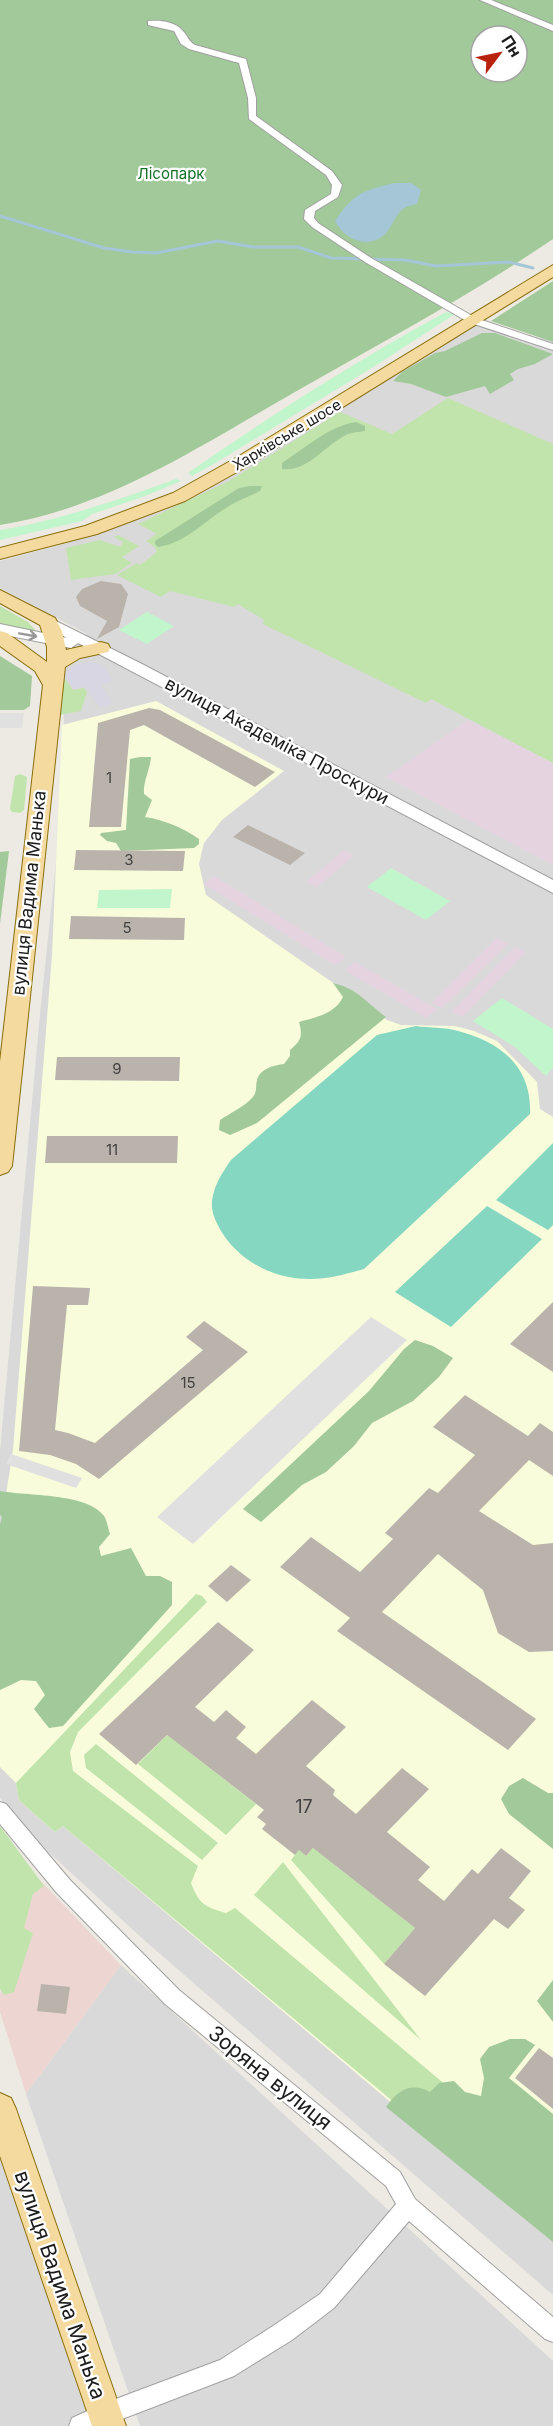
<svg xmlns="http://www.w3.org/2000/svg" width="553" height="2426" viewBox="0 0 553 2426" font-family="Inter,sans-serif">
<rect width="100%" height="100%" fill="#eceae2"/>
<!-- residential -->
<path fill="#dad9d9" d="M474,323L527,341L553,335V2295L144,1940L17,1823L0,1797V1451L40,1014L67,759L62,696L63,649L87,634L0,588V561L64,544L161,511L215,484Z
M121,1965L553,2361V2426H140L26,2094Z
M0,2159L91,2426H0Z"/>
<!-- commercial -->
<path fill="#edd6d2" d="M36,1876L121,1965L26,2094L0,2012V1995L16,1913Z"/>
<!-- industrial -->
<path fill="#e5d4e0" d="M468,720L553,763V865L386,777Z
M344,850L354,856L317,887L306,882Z
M214,876L346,957L335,965L204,884Z
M497,938L508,944L442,1008L431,1003Z
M515,947L526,952L462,1017L451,1012Z
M355,962L437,1009L427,1018L344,970Z"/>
<!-- education -->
<path fill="#f8fcdb" d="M156,701L284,771L222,820L204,843L199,864L206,895L387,1020L401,1025L455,1026L474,1031L497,1041L537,1082L540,1109L553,1117V2239L63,1826L55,1832L19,1800L16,1783L0,1767V1533L13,1450L52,955L62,725Z"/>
<!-- grass -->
<path fill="#c0e4ab" d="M448,398L553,444V763L431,699L426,703L263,624L264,620L238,604L234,607L170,591L161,597L117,575L137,563L140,565L157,552L155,547L146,541L157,534L138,524L229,481L340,412L392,434Z
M118,535L139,546L122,557L132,563L115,574L71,580L66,548L100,540L120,547L123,542L114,537Z
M0,606L28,622L39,634L0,624Z
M65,679L73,690L84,688L87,692L81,711L59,715L61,681Z
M20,774L27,777L24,810L20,813L12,812L10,809L15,776Z
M196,1594L202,1596L207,1602L78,1732L70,1752L73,1771L198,1866L191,1883C199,1904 205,1907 226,1913L235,1908L553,2175V2235L63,1826L55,1832L19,1800L16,1783Z
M167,1735L256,1804L226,1835L138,1764Z
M96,1744L218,1843L202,1860L86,1768L84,1755Z
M0,1826L44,1886L33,1894L24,1928L33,1933L14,1992L4,1995L0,1989Z
M313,1848L415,1928L384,1964L291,1860L299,1850L306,1856Z
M283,1862L421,2040L254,1895Z"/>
<!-- forest -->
<path fill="#a2c999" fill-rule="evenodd" d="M0,0H553V239C472,294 386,340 302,388C206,442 110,508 0,525ZM481,36H517V72H481Z
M553,281V342L491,321Z
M482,333H495L553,354L535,364L518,369L510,374L514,380L490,394L485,386L446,397L411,384L393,381L402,372L435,353L445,351Z
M356,422L365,426V431C359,432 352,432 346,435C325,445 308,472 282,469V463C305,448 329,426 356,422Z
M250,486H262L260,491C249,497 236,501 226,508C203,522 186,543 158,547L155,544V541L239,488Z
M0,656L32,676L30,706L24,710H0Z
M140,757H151C150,770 143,781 144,794L152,800L145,817C165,820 183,828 199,839V844L194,848L121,851L116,843L107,841L100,835L101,833L126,830L130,759Z
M9,851L0,924V852Z
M333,983C358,989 366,1002 386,1017L257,1123L230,1135L219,1130L220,1120C230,1113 244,1107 252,1098C258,1091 255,1088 257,1080C260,1069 274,1065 284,1064L290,1056V1050C301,1041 303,1036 299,1022C316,1017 335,1014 343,997Z
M415,1340L433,1346L453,1358L439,1377L413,1401L372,1423L354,1446L326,1472L302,1485L261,1522L243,1509L369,1391L404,1349Z
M0,1491C26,1496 88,1493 104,1516C107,1520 108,1529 110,1534L99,1547L101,1556L131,1548L146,1576H160L172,1582V1605L63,1726L49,1728L34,1709L45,1695L36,1681L21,1680L0,1690V1524L2,1517L0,1515Z
M523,1778L548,1793H553V1849L509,1814L501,1799L509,1786Z
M553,1980V2022L537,2001Z
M510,2039H525L535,2045L509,2078L553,2114V2242L386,2107C398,2090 411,2082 430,2092L439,2083L454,2081L465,2092L481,2096L484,2078L480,2059L489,2047Z"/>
<!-- park -->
<path fill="#c1f5cb" d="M446,312L455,314L375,366L212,465L192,476L188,473C272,415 357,360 446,312Z
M176,479L181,481L145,496L92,514L82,521L0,540V530C61,520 118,500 176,479Z
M147,612L174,626L147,644L119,630Z
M391,868L450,901L426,920L367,887Z
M172,889L170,908H97L99,890Z
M502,998L553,1029V1068L546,1076L515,1047L473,1021Z"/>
<!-- pitch -->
<path fill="#85d7c1" d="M416,1026C429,1028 445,1027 458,1031C502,1042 532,1068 530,1114L364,1269C346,1274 329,1279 310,1279C274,1279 240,1262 221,1231C216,1222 211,1213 212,1201C214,1185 222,1173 231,1160L377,1035Z
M553,1143V1225L548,1230L496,1200Z
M487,1206L542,1239L451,1327L395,1292Z"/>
<!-- parking -->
<path fill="#e0e0e0" d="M0,713H24L22,728H0Z
M371,1317L407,1340L193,1544L157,1517Z
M11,1454L82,1478L76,1488L6,1464Z"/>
<!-- plaza -->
<path fill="#d8d6e2" d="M90,662L101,664L106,669L112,681L101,685L113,703L100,707L85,687L74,689L63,674L73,665Z"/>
<!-- water -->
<path fill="#a5c6d7" d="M394,183H411L421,190L417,204C414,205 407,206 403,209C396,214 392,226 387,232C371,251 344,240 335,221C354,193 362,191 394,183Z"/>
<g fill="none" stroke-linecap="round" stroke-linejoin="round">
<!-- stream -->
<path stroke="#a5c6d7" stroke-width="3" d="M0,216L104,248L132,252L156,253L218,241L253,247H298L331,258L405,260L436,266L509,262L533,268"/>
</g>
<!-- building -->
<path fill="#b9b3ac" d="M101,581L121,584L128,594L119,627L97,639L107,621L80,606L76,597L82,589Z
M149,708L160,710L275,772L255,787L144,725L130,730L121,827H89L98,723Z
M248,825L305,853L290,865L233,837Z
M76,850L185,851L183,871L74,870Z
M71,916L185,918L184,940L69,939Z
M57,1057H180L179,1081L55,1080Z
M47,1136H178L177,1163H45Z
M33,1286L90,1288L88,1305H67L55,1430L68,1433L95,1443L203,1350L186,1337L204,1321L248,1352L99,1479L76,1464L50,1455L19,1451Z
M553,1302V1372L510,1344Z
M465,1395L528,1436L540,1423L553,1432V1476L529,1460L479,1511L533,1545L553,1543V1651L529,1652L498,1633L483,1590L438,1554L382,1612L536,1719L508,1750L337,1631L350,1618L280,1567L311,1537L360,1572L393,1539L385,1533L429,1488L438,1493L475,1455L433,1427Z
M231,1565L251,1580L227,1602L208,1586Z
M218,1622L254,1650L195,1707L214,1722L226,1710L246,1727L236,1738L256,1754L312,1700L346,1727L306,1766L335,1790L333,1795L356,1814L402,1768L429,1789L387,1832L430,1867L418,1880L444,1901L472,1869L478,1874L501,1848L531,1871L509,1898L525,1910L508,1929L494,1919L425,1996L384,1964L415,1928L313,1848L306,1856L299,1850L295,1855L262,1829L266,1824L257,1817L264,1810L167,1735L136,1765L99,1734Z
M41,1984L70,1987L66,2014L37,2011Z
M539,2048L553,2058V2109L515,2078Z"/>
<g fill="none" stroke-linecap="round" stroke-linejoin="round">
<defs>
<path id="minor" d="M480,0H491L553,25V31Z
M148,21C159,20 174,21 182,30C188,36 188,41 195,45L246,59L256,98V116L332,171L342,185L338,197L315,211L314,218L318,223L371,258L476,318L553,344V350L468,322L365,262L312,227L304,219L305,210L331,194L332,185L326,175L249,119L248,98L239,63L189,49L181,44L174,31L148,25Z
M0,1802L6,1804L70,1880L179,1990L400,2172L415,2199L553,2317V2342L545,2339L409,2221L334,2308L292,2340L234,2376L104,2426H69L72,2418L105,2403L220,2360L276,2324L320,2294L396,2204L386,2186L165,2004L56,1892L0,1824Z"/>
<path id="tertiary" d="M48,617L142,664L553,880V893L78,643L71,648L0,634V624L67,638L43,625L40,622Z"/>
<path id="primary" d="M553,265V277L246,467L185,501L97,534L0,559V548L85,526L173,493L234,459Z
M0,590L55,618L62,631L66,650L101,642L108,644L110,648L108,652L80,658L65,667L12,1166L8,1172L0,1175V1062L43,685L35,671L0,646V631L7,633L47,662V647L40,625L0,603Z
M0,2093L11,2098L16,2109L126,2426H92L0,2156Z"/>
</defs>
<!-- minor casing -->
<use href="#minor" stroke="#a0a0a0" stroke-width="2"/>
<!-- tertiary casing -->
<use href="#tertiary" stroke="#a0a0a0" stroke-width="2"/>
<!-- primary casing -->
<use href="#primary" stroke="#896e0b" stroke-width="2"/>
<!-- minor -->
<use href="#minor" fill="#fff" fill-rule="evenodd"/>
<!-- tertiary -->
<use href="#tertiary" fill="#fff" fill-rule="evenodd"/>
<!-- primary -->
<use href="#primary" fill="#f4da9f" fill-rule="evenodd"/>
</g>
<!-- one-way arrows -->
<defs><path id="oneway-shaft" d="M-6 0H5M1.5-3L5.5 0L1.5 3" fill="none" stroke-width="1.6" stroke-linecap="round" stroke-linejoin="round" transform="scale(1.5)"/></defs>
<use stroke="#999" href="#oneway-shaft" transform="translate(28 635) rotate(10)"/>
<g text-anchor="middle" stroke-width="4.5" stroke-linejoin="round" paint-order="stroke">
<!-- far-park labels -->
<g font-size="15" fill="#137126" stroke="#fff">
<text x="171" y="179">Лісопарк</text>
</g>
<!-- far-street labels -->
<g font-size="15" fill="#1c1c1c" stroke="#fff">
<text transform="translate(287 435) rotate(-31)" y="5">Харківське шосе</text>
</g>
<!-- number labels -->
<g font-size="15" fill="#434240">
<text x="109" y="783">1</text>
<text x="129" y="865">3</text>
<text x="127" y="933">5</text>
<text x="117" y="1074">9</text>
<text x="112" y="1155">11</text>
<text x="188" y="1388">15</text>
</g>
<!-- street labels -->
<g font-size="18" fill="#1c1c1c" stroke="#fff">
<text transform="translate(277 741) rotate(28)" y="6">вулиця Академіка Проскури</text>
<text transform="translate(29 893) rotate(-84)" y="6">вулиця Вадима Манька</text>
</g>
<!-- near-number labels -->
<g font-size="18" fill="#434240">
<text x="304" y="1813">17</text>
</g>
<!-- near-street labels -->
<g font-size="21" fill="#1c1c1c" stroke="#fff">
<text transform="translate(270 2078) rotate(39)" y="7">Зоряна вулиця</text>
<text transform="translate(60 2285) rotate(71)" y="7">вулиця Вадима Манька</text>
</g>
</g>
<!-- north arrow -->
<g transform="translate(499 54) rotate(58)"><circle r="28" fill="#ffffff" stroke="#a4a4a4" stroke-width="1.5"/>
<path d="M0-4.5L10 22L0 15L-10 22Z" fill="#b9230e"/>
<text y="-9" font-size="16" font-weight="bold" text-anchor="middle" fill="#1c1c1c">Пн</text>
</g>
</svg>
